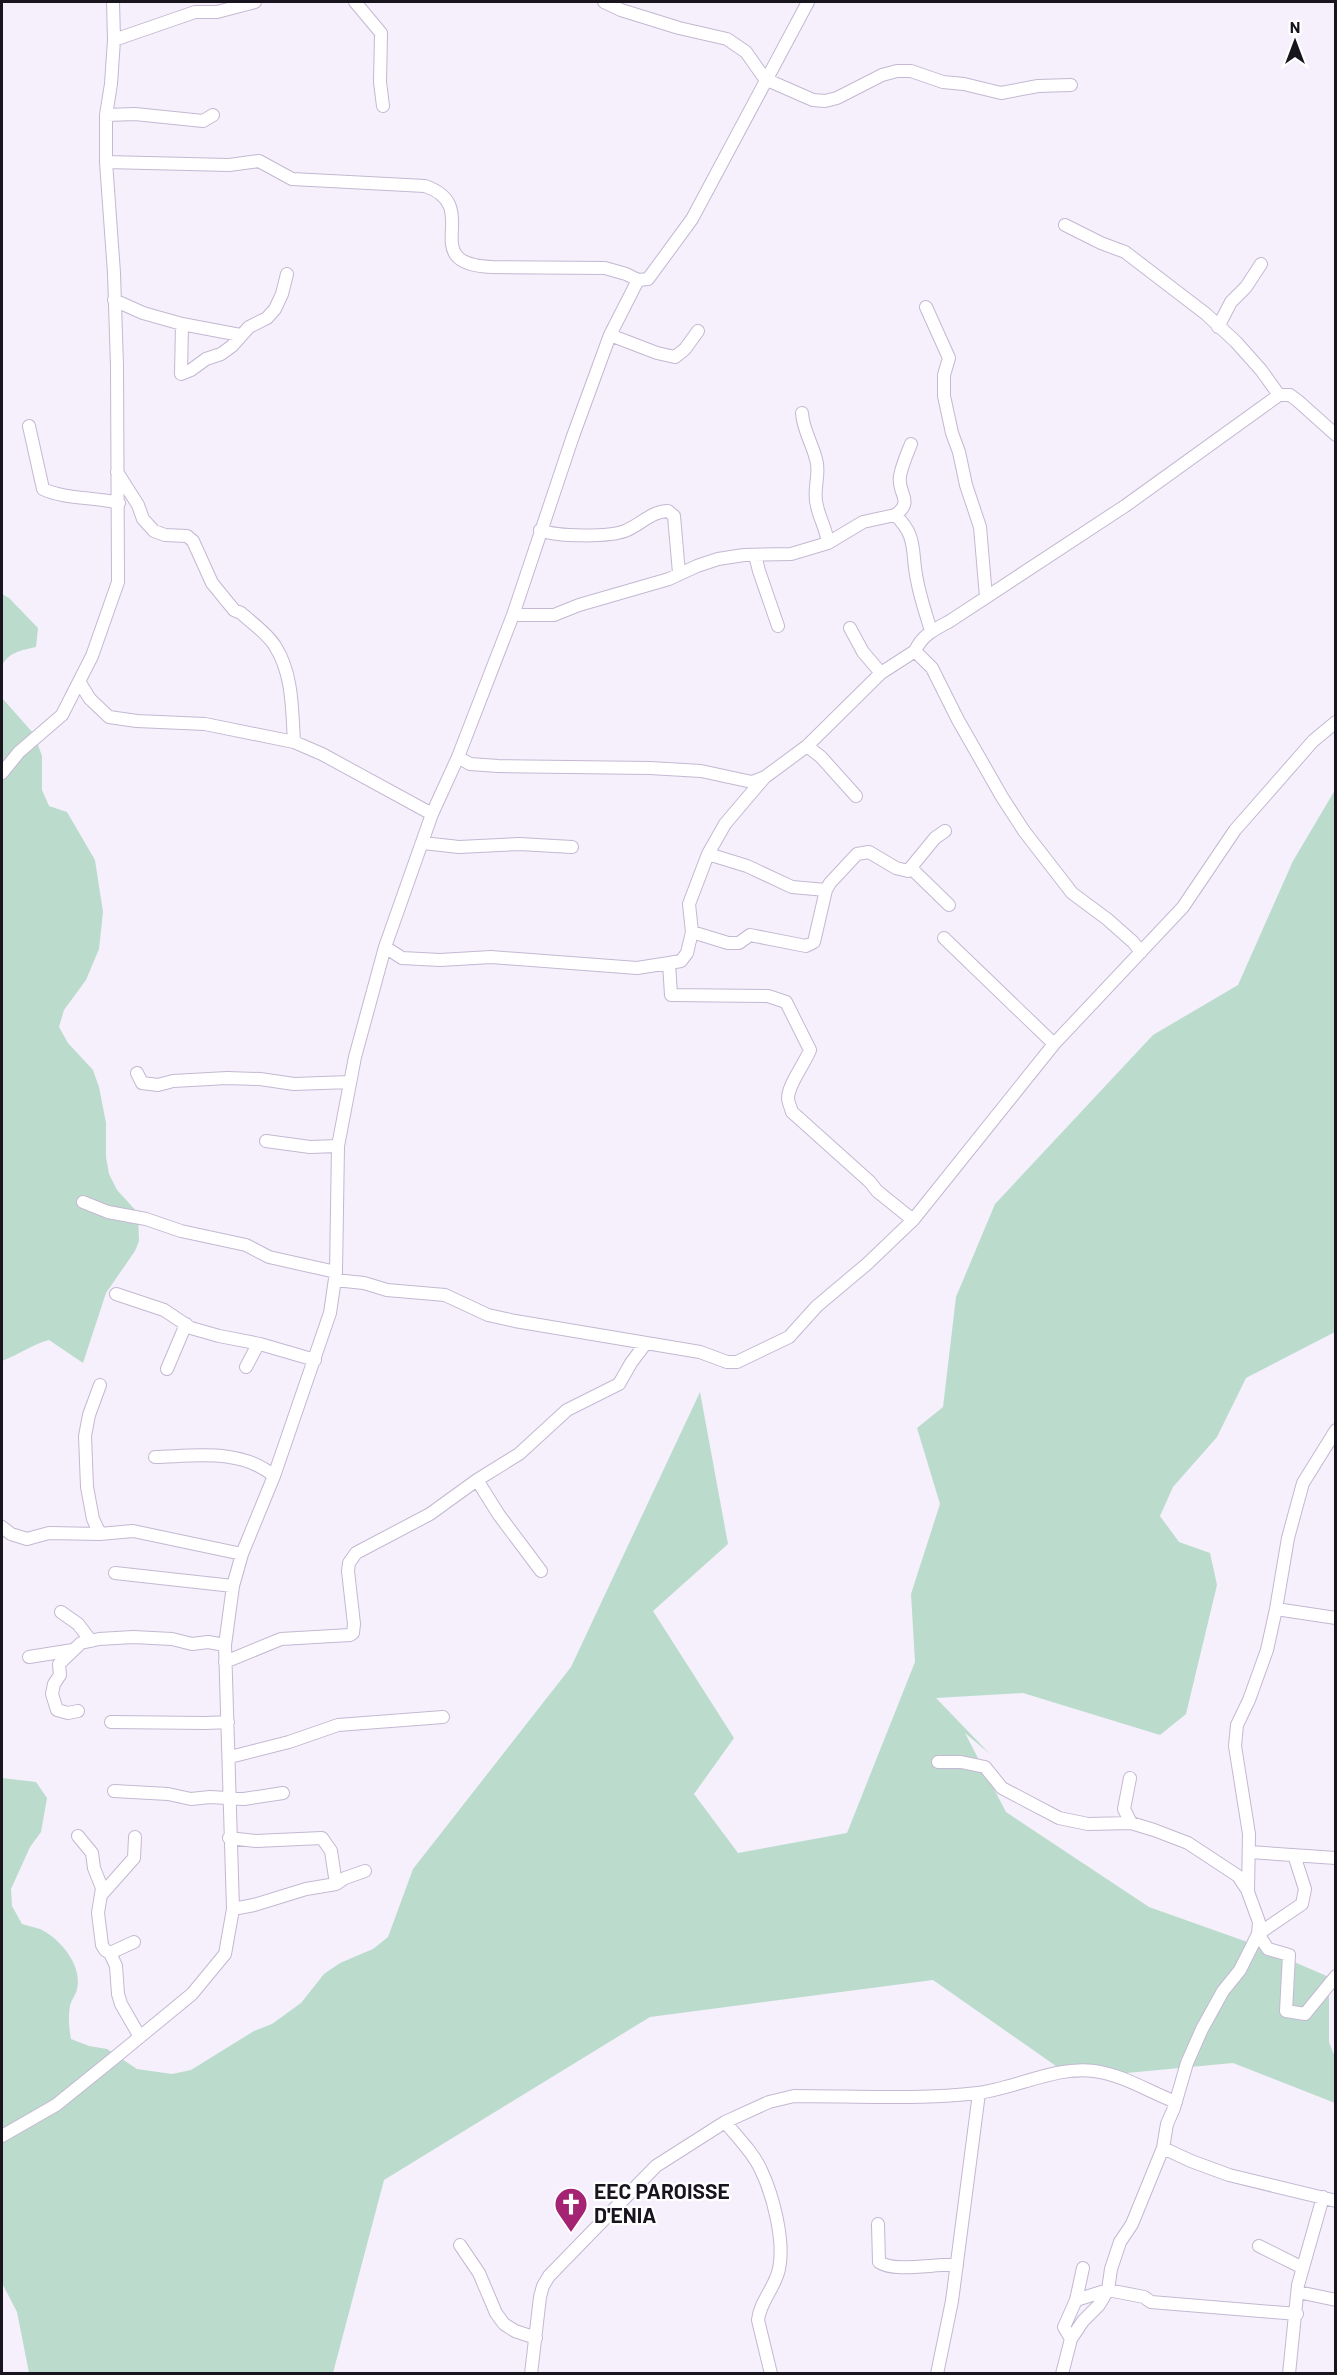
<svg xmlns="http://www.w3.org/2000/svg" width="1337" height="2375" viewBox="0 0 1337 2375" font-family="Barlow,sans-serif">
<rect width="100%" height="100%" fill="#f5f0fc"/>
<!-- green -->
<path fill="#bbdccc" d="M2,594L9,598L38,628L36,647C22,650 7,653 2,666Z
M2,698L34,734L42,756V790L49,806L67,812L95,860L103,912L99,949L86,980L64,1010L59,1027L68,1043L93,1070L99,1087L106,1123V1157L109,1174L117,1190L138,1213L139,1241L135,1251L106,1293L83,1363L49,1340C31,1345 18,1355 2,1361Z
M1335,790V1332L1246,1378L1217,1437L1173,1487L1160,1516L1179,1542L1210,1553L1217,1585L1186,1714L1160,1735L1023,1693L936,1698L990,1754L965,1733L1006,1812L1149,1907L1253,1944L1329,1977V2042L1335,2057V2103L1233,2063L1073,2078L933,1980L650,2017L384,2180L333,2373H29L17,2312L2,2283V1778L36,1782L47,1798L41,1832L30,1847L11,1889L12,1906L22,1924C28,1926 34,1927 40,1929C60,1938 83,1966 77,1989C76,1995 71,2000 70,2006C68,2017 69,2028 71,2039L89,2046L107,2049L137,2069L172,2074L191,2070L254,2031L272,2024L301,2003L324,1974L340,1963L373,1949L388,1937L413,1869L571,1667L700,1392L728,1544L653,1611L734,1738L694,1794L738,1853L847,1833L915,1662L911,1594L940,1504L917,1428L943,1407L956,1297L995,1204L1153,1035L1238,985L1293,861Z"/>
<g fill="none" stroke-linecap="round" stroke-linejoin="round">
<defs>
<path id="minor" d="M355,2L381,33L380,82L383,106
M604,2L621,10L679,28L727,39L746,52L765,79L813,100L825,101L837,98L882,75L897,71H911L943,82L964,84L1001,93L1038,86L1071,85
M114,40L195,12H217L255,2
M106,115L135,114L203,121L213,115
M106,162L229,165L259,161L292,179L425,186C486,207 413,264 492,267L605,268L626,274L638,280
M114,300L143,313L182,324L240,335
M926,307L949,358L944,375V396L952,433L959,452L966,485L980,527L986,597
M182,324L181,374L191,370L206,359L221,354L232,346L249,327L267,318L275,309L282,294L287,274
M1218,327L1231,302L1246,287L1261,264
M610,335L657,353L675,357L685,349L698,331
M1279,395H1290L1298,401L1336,435
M802,413C803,430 812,443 816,459C821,474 812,490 817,506C820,520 826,528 828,543
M29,426L43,489C64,499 95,497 119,503
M117,472L138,505L143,519L154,531L165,535L187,536L193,541L212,583L234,610L241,613C252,623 267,633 275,646C293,674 292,710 294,742
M895,515C915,501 897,494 900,476C902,465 907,454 911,444
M540,530C557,537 609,537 625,531C640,525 652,511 668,511L674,516L679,573
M755,555L759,571L778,626
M513,615H554L579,605L669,579L697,566L718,559L744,555L791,554L828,543L863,522L895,515C918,536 911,552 917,580C920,597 926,614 931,631
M850,628L863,652L881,673
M915,651C922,635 935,629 950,621L1125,506L1279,395L1261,370L1236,342L1206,314L1125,252L1101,243L1065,225
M80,683L90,699L109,717L137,721L205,724L294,742L322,754L432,814
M807,746L821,757L856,796
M458,757L470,764L498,766L650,768L701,771L752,782L765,777L807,746L881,673L915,651L932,668L958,720L1002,797L1024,831L1072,893L1107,919L1133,942L1141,952
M2,773L19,752L62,715L92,656L118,582L117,366L114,273L106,162V115L111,84L114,40L113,2
M423,843L459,847L519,844L572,847
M708,854L747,866L792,887L826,890
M911,868L949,905
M692,932L689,904L708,854L725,824L764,778
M944,938L1054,1044
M385,947L402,958L440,960L491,957L637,968L669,963L671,995L768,996L786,1002L810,1050C805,1063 788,1085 788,1098C788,1102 791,1108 792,1112L870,1182L877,1191L913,1220
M669,963L681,961L687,953L692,932L728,943H739L750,935L806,946L814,942L826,890L830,883L857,854L869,852L896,868L908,871L935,838L945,831
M137,1073L142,1083L158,1085L173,1081L227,1078L260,1079L294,1084L350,1082
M266,1141L310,1147L338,1146
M83,1202L108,1212L146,1219L181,1231L246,1245L269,1257L336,1272
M335,1280L364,1283L387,1290L445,1295L488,1315L515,1321L700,1352L727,1362H737L789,1337L817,1306L867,1264L913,1220L1054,1044L1183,907L1235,830L1313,741L1336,722
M116,1294L164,1310L191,1328L219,1336L260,1344L315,1360
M246,1367L256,1348L260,1344
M167,1369L186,1324
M100,1385L89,1415L85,1436L87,1487L93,1519L100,1534
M155,1457C195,1456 241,1448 274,1476
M477,1480L499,1515L541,1571
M2,1527L11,1534L27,1539L49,1533L100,1534L133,1531L242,1554
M115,1573L233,1586
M1276,1609L1336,1618
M61,1612L78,1624L91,1641
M29,1657L73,1650
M225,1662L281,1639L350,1635L353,1633L354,1624L348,1571L349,1563L356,1553L430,1514L477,1480L519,1454L567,1410L619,1384L631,1363L646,1343
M78,1711L68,1713L57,1710L52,1694L54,1684L60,1675L59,1664L81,1643L99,1639L133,1637L172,1639L192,1644L208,1642L225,1645
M111,1722L206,1723L228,1722
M230,1757L289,1742L338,1725L443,1717
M938,1762H961L985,1767L1002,1788L1059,1818L1088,1824L1131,1823L1154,1830L1188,1843L1238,1876L1248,1891
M1130,1778L1124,1809L1131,1823
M114,1791L168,1794L191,1799L210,1797L244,1799L283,1793
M78,1836L92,1853L94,1868L102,1888L98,1913L102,1945L105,1950L110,1953L116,1966L118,1994L121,2004L140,2037
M229,1838L256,1841L322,1838L331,1851L336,1884
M1249,1852L1336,1858
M1294,1855L1305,1889L1302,1904L1258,1934L1268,1949L1289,1955L1286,2011L1305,2014L1336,1976
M102,1894L134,1858L135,1837
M233,1909L254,1905L306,1889L336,1884L345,1878L365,1871
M110,1953L134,1942
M725,2122C737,2137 753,2152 761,2170C773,2195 785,2241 779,2269C775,2288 760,2301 758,2320L771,2374
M2,2136L56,2105L113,2059L192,1994L225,1954L233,1909L225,1645L233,1586L242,1554L274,1476L330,1313L336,1272L338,1146L355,1057L385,947L432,814L458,757L513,615L573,436L610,335L638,280L648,279L692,219L808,2
M1163,2148L1191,2161L1229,2175L1336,2201
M878,2224L879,2262C894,2273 937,2263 957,2265
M460,2245L479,2273L496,2313L504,2324L515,2331L536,2338
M1259,2246L1303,2268
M1298,2292L1336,2300
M1076,2300L1108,2290L1144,2297L1151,2302L1297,2314
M1071,2339L1064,2327L1076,2300L1083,2268
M531,2374L540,2297L543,2286L549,2276L656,2166L725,2122L769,2102L794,2096C855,2096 918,2100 978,2093C1017,2088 1055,2066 1094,2071C1124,2075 1149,2092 1176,2102
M937,2374L952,2301L979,2093
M1062,2374L1071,2339L1083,2321L1099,2305L1108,2290L1111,2269L1120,2242L1132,2224L1163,2148L1167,2124L1174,2108L1187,2063L1202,2029L1223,1991L1240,1970L1258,1934L1259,1922L1248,1892L1249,1834L1235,1746L1237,1725L1249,1700L1267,1650L1276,1609L1288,1538L1303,1483L1336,1430
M1289,2374L1298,2285L1323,2197"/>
</defs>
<!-- minor casing -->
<use href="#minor" stroke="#c4b8d2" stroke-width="14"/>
<!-- minor -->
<use href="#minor" stroke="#fff" stroke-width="12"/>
</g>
<!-- icons -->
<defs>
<symbol id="church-pin" viewBox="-11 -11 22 30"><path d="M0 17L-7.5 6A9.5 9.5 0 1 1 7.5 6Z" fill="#a52373" stroke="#fff"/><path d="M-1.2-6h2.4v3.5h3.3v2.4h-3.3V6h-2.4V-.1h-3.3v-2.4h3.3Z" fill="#fff"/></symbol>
</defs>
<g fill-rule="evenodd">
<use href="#church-pin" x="552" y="2185" width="38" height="52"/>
</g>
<g text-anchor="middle" stroke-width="4.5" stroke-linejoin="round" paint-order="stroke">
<!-- poi labels -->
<g font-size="21" font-weight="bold" fill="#19151f" stroke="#fff" text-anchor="start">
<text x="594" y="2199">EEC PAROISSE<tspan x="594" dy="24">D'ENIA</tspan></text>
</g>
</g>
<!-- border -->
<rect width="1337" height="2375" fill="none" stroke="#19151f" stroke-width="6"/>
<!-- north arrow -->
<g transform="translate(1295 42)" stroke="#ffffff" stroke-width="4.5" paint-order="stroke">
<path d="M0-4.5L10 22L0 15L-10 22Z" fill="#19151f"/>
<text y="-9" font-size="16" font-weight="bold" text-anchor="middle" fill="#19151f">N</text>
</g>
</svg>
